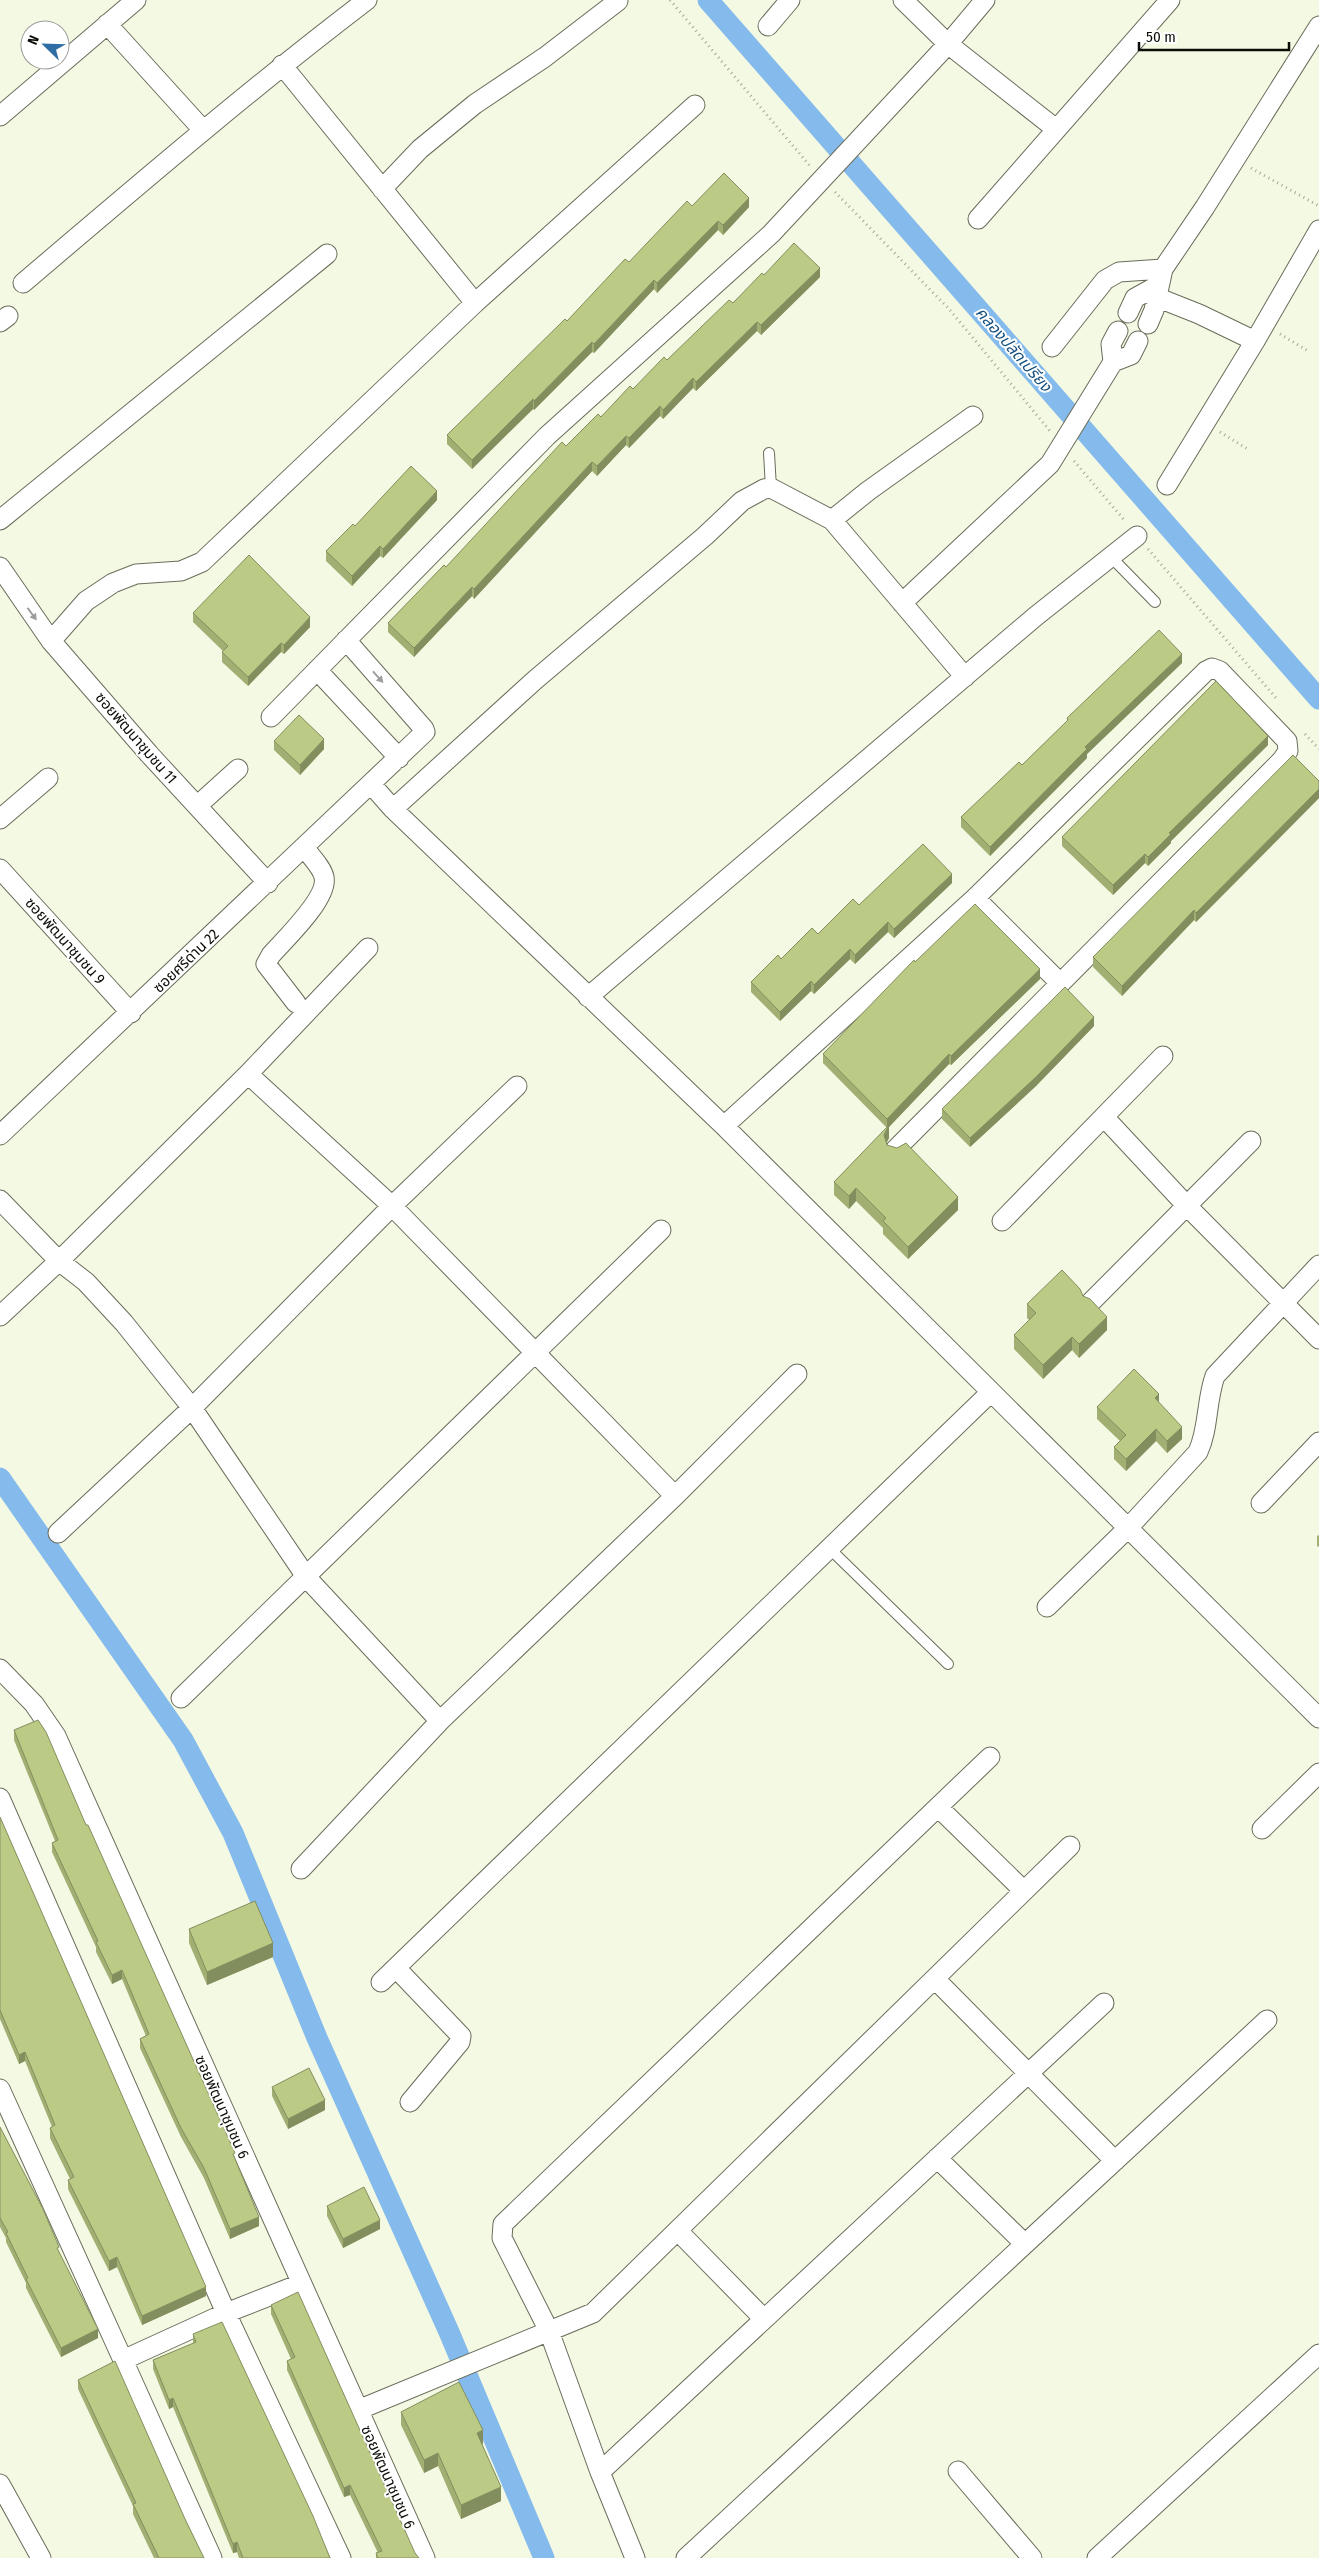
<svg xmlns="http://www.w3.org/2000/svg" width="1319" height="2558" viewBox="0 0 1319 2558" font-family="'Fira Sans Condensed','Noto Sans Thai',sans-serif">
<rect width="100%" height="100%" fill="#f3f9e3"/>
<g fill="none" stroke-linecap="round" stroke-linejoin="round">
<!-- canal -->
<path stroke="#84baec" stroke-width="21" d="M708,0L1319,699
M0,1478L183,1740L233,1833L317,2038L449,2332L544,2558"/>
<defs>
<path id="service" d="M769,453L771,488
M1111,557L1155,602
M829,1548L948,1664"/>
<path id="minor" d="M903,0L948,44L1056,129
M107,24L203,130
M768,26L790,0
M282,65L475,303
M0,116L136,0
M382,189L420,149L475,104L545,57L618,1
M978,219L1170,0
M23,283C136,187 249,90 367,0
M1146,293L1199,314L1255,341L1167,485
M1128,313L1135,298L1155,287
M0,322L8,316
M1148,324L1154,310L1163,269L1205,207L1319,26
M1255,341L1319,230
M1052,347L1105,280L1119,272L1163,269
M1113,362L1131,355L1138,341
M0,520L327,254
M832,520L965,677
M0,567L51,641L149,754L268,883
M902,603L1050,464L1113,362L1111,344L1118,331
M51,641L86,601L113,583L136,574L181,571L202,562L475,303L695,105
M317,670L399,758
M271,717L547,436L771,234L948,44L985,0
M371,784L393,809L724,1126L1319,1718
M197,806L238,769
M393,809L535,680L705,536L742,501L764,489L771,488L832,520L868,491L973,416
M0,819L48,778
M0,869L131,1013
M975,898L1060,983
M588,997L1036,616L1137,536
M296,1003L266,964L271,955C284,940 329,898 324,877C322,867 310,856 305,848
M248,1074L392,1206L675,1496
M1104,1117L1187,1206L1319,1339
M724,1126L975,898L1206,671L1212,668L1220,671L1287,741L1288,751L1282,760L895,1150
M0,1135L425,732L424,729L346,640
M0,1200L59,1261L86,1282L124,1323L192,1408L307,1578L440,1721
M1002,1221L1163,1056
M1091,1302L1251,1141
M0,1316L59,1261L248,1074L368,948
M1261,1503L1319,1442
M58,1533L192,1408L392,1206L517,1086
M1047,1607L1129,1527L1198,1452C1209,1428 1206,1401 1215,1376L1319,1265
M0,1669L34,1704L56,1736L425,2558
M181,1698L661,1230
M0,1798L226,2313L341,2558
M938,1807L1024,1891
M1262,1829L1319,1773
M301,1869L440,1721L675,1496L797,1374
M396,1968L461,2036L460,2042L410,2102
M935,1979L1115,2161
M381,1982L991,1392
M0,2089L123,2360
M937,2158L1025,2244
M678,2231L764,2319
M358,2410L593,2313L1070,1846
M958,2471L1032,2558
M600,2472L1104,2003
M0,2484L41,2558
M212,2558L123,2360L226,2313L300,2284
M635,2558L600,2472L549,2331L502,2238L503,2224L990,1757
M686,2558L1267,2020
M1097,2558L1319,2354"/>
</defs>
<!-- service casing -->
<use href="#service" stroke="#696d5b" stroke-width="12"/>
<!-- minor casing -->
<use href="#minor" stroke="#696d5b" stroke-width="21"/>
<!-- path -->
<path stroke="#a3a897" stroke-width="3" stroke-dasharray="1 4" stroke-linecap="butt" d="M670,0L810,166
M1251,168L1319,206
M835,192L949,309L1050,431
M1280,334L1308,351
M1220,432L1249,450
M1074,461L1125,521
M1148,549L1276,698
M1305,734L1319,749"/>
<!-- service -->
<use href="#service" stroke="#fff" stroke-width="10"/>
<!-- minor -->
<use href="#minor" stroke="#fff" stroke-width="19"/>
</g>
<!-- wall -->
<path fill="#a1af73" d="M692,206L749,207L723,235L718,230L657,293L654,289L594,353L592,352L534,410L533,409L472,469L447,444V435L629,262Z
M764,275L820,277L761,335L757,331L696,391L693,388L663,419L660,416L629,448L626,445L597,476L592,471L474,599L472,596L414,657L388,632V623L446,567L566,446L667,360Z
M437,500L383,558L380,556L352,586L326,561V551L355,526Z
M193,613L310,627L284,654L281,652L248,686L222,662V652L223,651L193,622Z
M1182,663L1087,754V758L990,856L961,827V817L1022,765L1067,721V718Z
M274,741L324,749L300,775L274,750Z
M1268,745L1171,841V843L1148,866L1145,863L1113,895L1062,846V837Z
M1319,781V798L1196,922L1194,920L1122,996L1093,967V957Z
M952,883L894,938L888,932L855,964L850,959L814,994L811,991L780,1021L751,992V982L781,959L859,905Z
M915,962L1040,979L951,1065L949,1064L889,1127V1138L886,1143L887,1145L958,1210L908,1259L883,1234V1228L856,1201L849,1209L834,1195V1182L887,1128L823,1063V1054Z
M1094,1026L1036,1086L970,1147L942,1119V1109Z
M1083,1296L1107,1330L1079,1358L1072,1350L1043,1379L1014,1349V1335L1029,1320L1027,1318V1304Z
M1159,1403L1182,1439L1167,1453L1156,1441L1126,1471L1114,1459V1447L1120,1441L1097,1419V1407Z
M1319,1535V1547L1317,1546V1536Z
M14,1730L86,1825L235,2160L259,2226L230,2239L204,2178L181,2137L140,2048V2039L146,2036L122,1979L112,1984L96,1952V1947L52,1852V1843L55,1841L14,1740Z
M0,1817L206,2296L142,2325L117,2267L109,2271L68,2189V2180L70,2179L50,2138V2128L52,2127L25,2061L19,2064L0,2019Z
M189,1929L273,1957L207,1985L189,1943Z
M272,2087L325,2110L288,2129L272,2096Z
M0,2127L59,2252L98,2338L61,2357L26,2288V2283L6,2242V2238L0,2227Z
M327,2206L380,2229L343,2248L327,2216Z
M271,2305L415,2553L419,2558H376V2553H378L350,2495L344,2497L287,2370V2361L291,2359L271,2314Z
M193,2334L330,2558H239L237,2552L233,2553L173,2407L169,2409L153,2369V2360L193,2344Z
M78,2380L185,2519L204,2558H154L133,2514V2506L78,2389Z
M401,2412L483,2444H482L501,2501L461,2519L438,2466L424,2473L401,2425Z"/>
<!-- shaded-wall -->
<path fill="#838e5e" d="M749,198V207L723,235V225Z
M718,221V230L657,293V283Z
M820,268V277L761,335V325Z
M654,280V289L594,353V344Z
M757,322V331L696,391V382Z
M592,342V352L534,410V401Z
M693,378V388L663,419V410Z
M533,399V409L472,469V460Z
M660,406V416L629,448V438Z
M626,436V445L597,476V466Z
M592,462V471L474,599V589Z
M437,491V500L383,558V549Z
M380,546V556L352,586V576Z
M472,587V596L414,657V648Z
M310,617V627L284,654V645Z
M281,643V652L248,686V677Z
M1182,654V663L1087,754V758L990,856V847L1085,747Z
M1268,736V745L1171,841V843L1148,866V857L1169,833Z
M324,739V749L300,775V765Z
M1319,789V798L1196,922V913Z
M1145,854V863L1113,895V885Z
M952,874V883L894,938V929Z
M1194,910V920L1122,996V986Z
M888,922V932L855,964V955Z
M850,949V959L814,994V985Z
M1040,969V979L951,1065V1056Z
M811,981V991L780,1021V1012Z
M1094,1017V1026L1036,1086L970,1147V1138Z
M949,1054V1064L889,1127V1138L884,1148V1135L887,1128V1119Z
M856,1188V1201L849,1209V1196Z
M958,1197V1210L908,1259V1247Z
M1107,1317V1330L1079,1358V1344Z
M1072,1337V1350L1043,1379V1365Z
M1159,1394V1406L1155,1398Z
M1182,1427V1439L1167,1453V1441Z
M1156,1429V1441L1126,1471V1459Z
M273,1943V1957L207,1985V1972Z
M122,1970V1979L112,1984V1975Z
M25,2052V2061L19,2064V2055Z
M325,2100V2110L288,2129V2119Z
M259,2217V2226L230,2239V2229Z
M380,2220V2229L343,2248V2239Z
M117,2257V2267L109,2271V2261Z
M206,2287V2296L142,2325V2316Z
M98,2329V2338L61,2357V2348Z
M173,2398V2407L169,2409V2400Z
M483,2430V2444L477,2446V2433Z
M438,2453V2466L424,2473V2460Z
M350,2485V2495L344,2497V2488Z
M501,2487V2501L461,2519V2505Z
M237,2542V2552L233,2553V2544Z"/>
<!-- building -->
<path fill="#bbcb86" stroke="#838e5e" d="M724,173L749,198L723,225L718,221L657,283L654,280L594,344L592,342L534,401L533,399L472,460L447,435L565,319L567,321L625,259L629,262L687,201L692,206Z
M794,243L820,268L761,325L757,322L696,382L693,378L663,410L660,406L629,438L626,436L597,466L592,462L474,589L472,587L414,648L388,623L444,565L446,567L562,442L566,446L598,414L601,417L630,386L633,389L664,357L667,360L729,300L733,303L762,273L764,275Z
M411,466L437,491L383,549L380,546L352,576L326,551L353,524L355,526Z
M249,555L310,617L284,645L281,643L248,677L222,652L228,646L193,613Z
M1159,630L1182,654L1085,747L1087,749L990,847L961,817L1019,762L1022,765L1068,720L1067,718Z
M1216,681L1268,736L1169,833L1171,834L1148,857L1145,854L1113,885L1062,837Z
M299,715L324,739L300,765L274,741Z
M1293,755L1319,781V789L1196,913L1194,910L1122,986L1093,957Z
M923,844L952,874L894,929L888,922L855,955L850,949L814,985L811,981L780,1012L751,982L778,955L781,959L812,928L818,934L853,899L859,905Z
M975,904L1040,969L951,1056L949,1054L887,1119L823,1054L914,960L915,962Z
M1065,987L1094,1017L1036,1077L970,1138L942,1109Z
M889,1125L884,1135L887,1145L897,1148L906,1143L958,1197L908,1247L883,1221L886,1218L856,1188L849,1196L834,1182Z
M1062,1270L1080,1289L1083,1296L1090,1299L1107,1317L1079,1344L1072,1337L1043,1365L1014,1335L1036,1313L1027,1304Z
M1134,1369L1159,1394L1155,1398L1182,1427L1167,1441L1156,1429L1126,1459L1114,1447L1126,1435L1097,1407Z
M38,1720L46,1732L86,1825H88L235,2153L233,2154L259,2217L230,2229L204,2168L181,2128L140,2039L149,2034L122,1970L112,1975L96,1942L98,1941L52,1843L58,1840L14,1730Z
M0,1817L206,2287L142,2316L117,2257L109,2261L68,2180L74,2177L50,2128L55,2125L25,2052L19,2055L0,2010Z
M255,1901L273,1943L207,1972L189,1929Z
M309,2068L325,2100L288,2119L272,2087Z
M0,2127L43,2209L59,2247L57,2248L98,2329L61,2348L26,2279L28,2278L6,2233L8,2232L0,2218Z
M364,2187L380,2220L343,2239L327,2206Z
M298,2292L415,2553L419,2558H378L376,2553L382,2551L350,2485L344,2488L287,2361L295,2357L271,2305Z
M222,2322L313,2516L330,2558H243L237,2542L233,2544L173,2398L169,2400L153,2360L196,2342L193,2334Z
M115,2361L185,2519L204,2558H159L133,2504L136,2503L78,2380Z
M459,2382L483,2430L477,2433L501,2487L461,2505L438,2453L424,2460L401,2412Z"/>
<!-- one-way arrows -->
<defs><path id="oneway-solid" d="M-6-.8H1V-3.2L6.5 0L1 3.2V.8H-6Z" transform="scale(1.25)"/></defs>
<g fill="#9d9e9b">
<use href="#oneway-solid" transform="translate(32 614) rotate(54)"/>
<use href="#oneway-solid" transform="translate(378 677) rotate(48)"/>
</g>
<g text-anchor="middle" stroke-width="4" stroke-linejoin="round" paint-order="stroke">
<!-- street labels -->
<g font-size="15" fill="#0a0c06" stroke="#fff">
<text transform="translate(136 738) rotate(49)" y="5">ซอยพัฒนาชุมชน 11</text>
<text transform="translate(65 941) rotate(48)" y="5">ซอยพัฒนาชุมชน 9</text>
<text transform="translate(186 961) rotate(-44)" y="5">ซอยศรีด่าน 22</text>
<text transform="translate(222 2107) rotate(66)" y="5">ซอยพัฒนาชุมชน 6</text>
<text transform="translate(388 2477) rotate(66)" y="5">ซอยพัฒนาชุมชน 6</text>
</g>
<!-- water labels -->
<g font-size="16" font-style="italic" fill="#16507f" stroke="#fff">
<text transform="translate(1014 349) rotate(49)" y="6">คลองปลัดเปรียง</text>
</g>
</g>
<!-- north arrow -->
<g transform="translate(45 45) rotate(293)"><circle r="24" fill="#ffffff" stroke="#9d9e9b"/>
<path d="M0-4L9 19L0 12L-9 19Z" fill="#2e6ea4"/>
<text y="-8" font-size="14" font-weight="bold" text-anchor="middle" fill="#0a0c06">N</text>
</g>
<!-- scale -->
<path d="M1139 42v8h150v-8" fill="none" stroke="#0a0c06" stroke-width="2.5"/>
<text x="1146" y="42" font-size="15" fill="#0a0c06" stroke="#ffffff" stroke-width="4" paint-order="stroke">50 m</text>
</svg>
